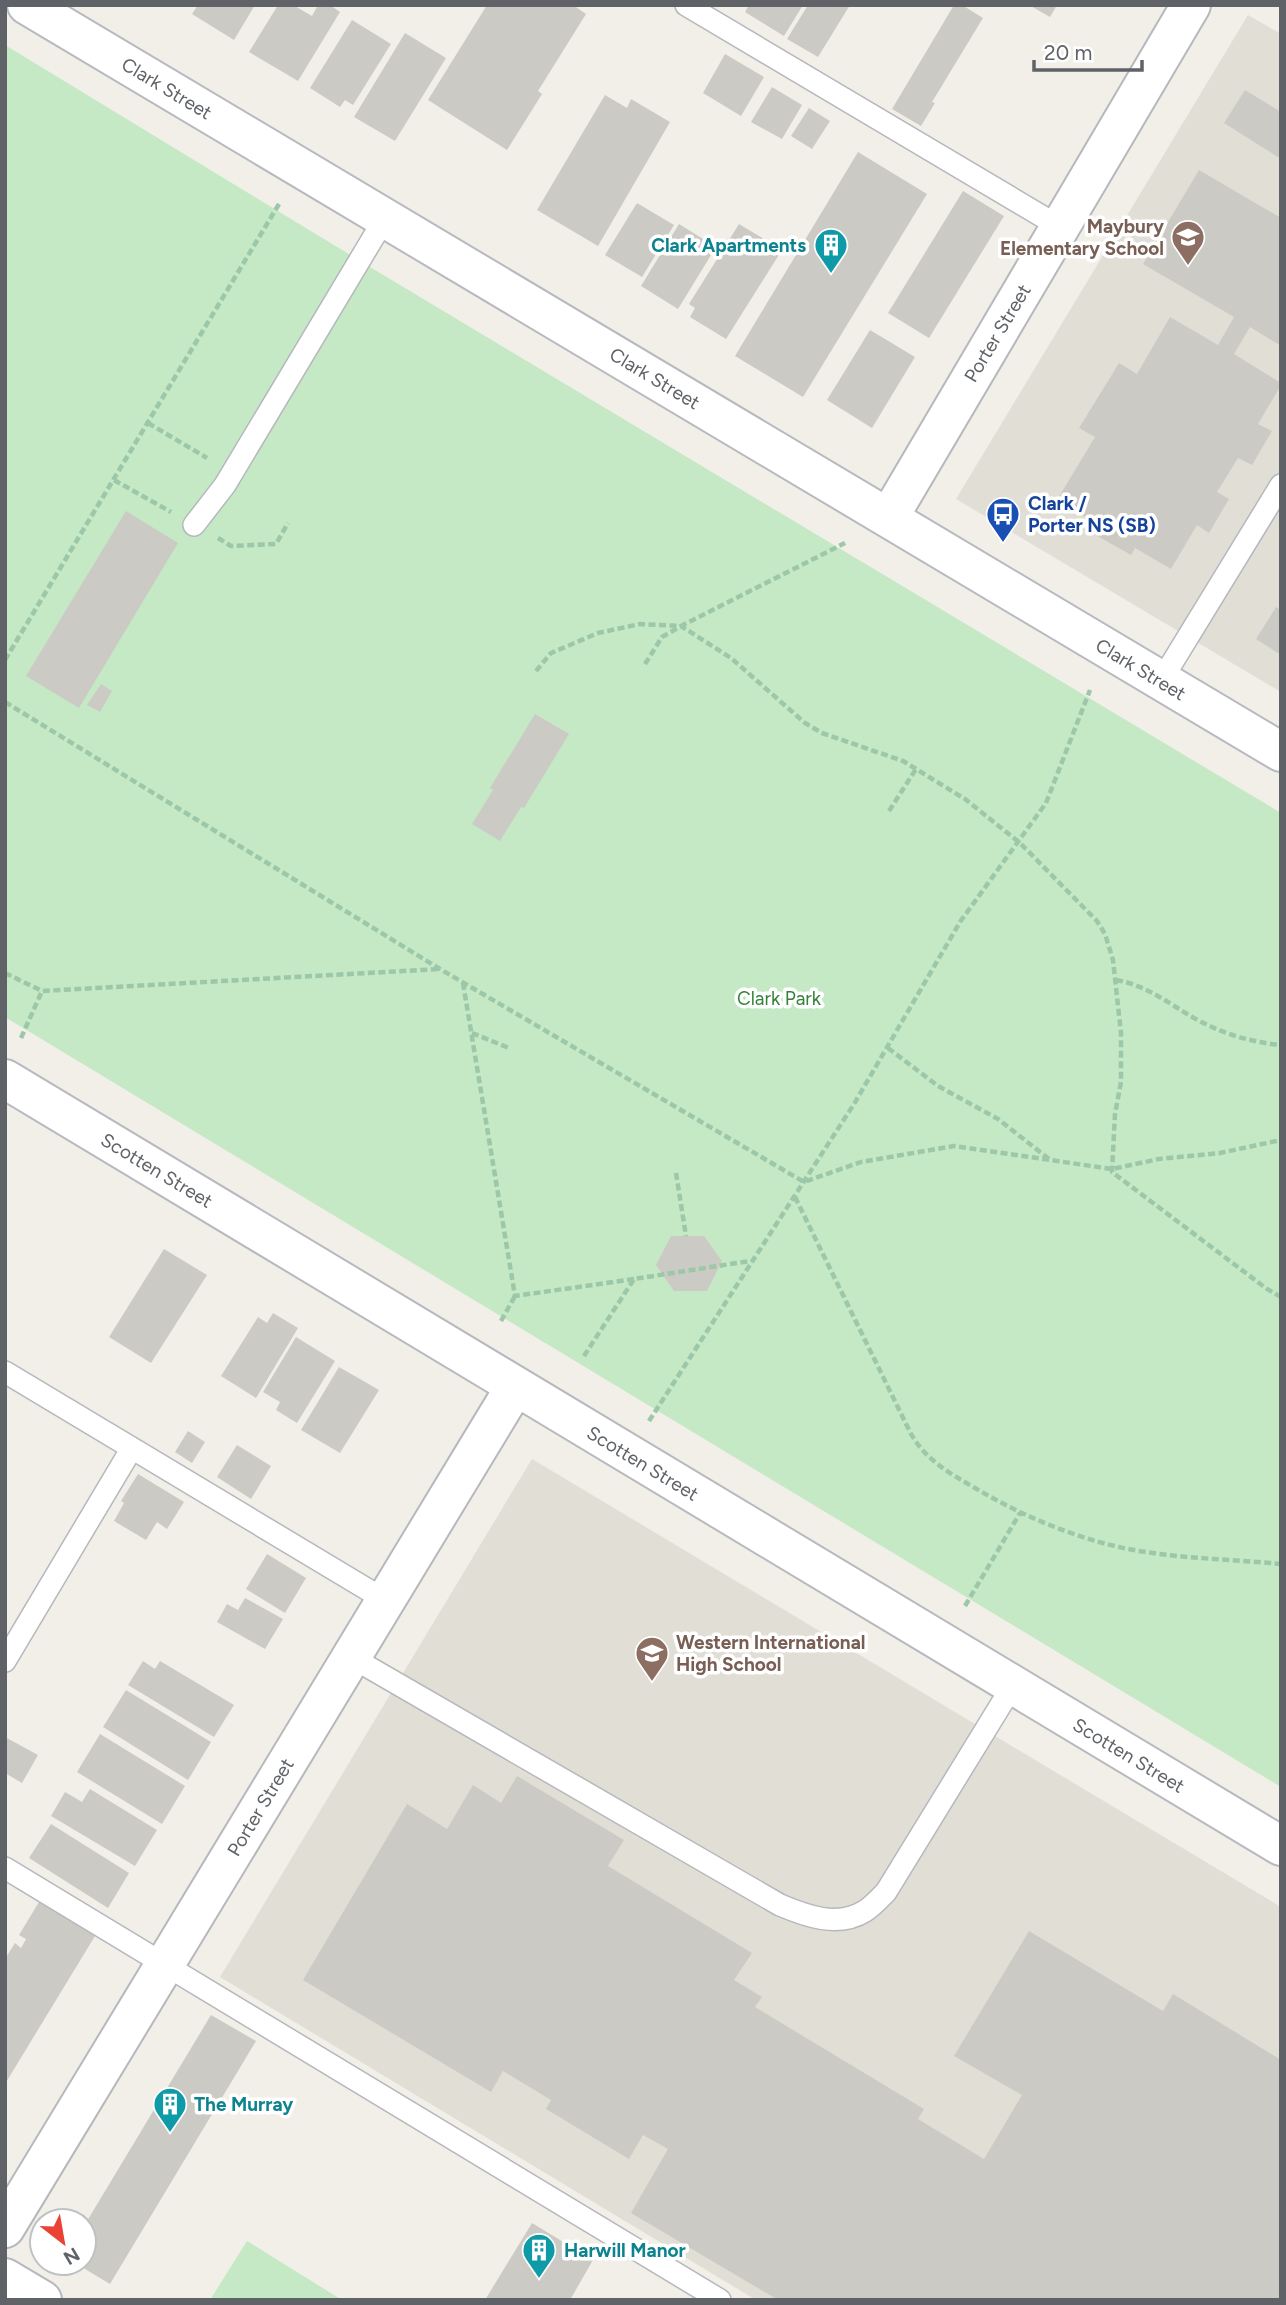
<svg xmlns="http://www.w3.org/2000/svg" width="1286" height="2305" viewBox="0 0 1286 2305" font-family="Figtree,sans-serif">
<rect width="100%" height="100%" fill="#f1efe8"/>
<!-- education -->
<path fill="#e1ded6" d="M1248,15L1281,34V692L956,499Z
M532,1459L1281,1907V2300H756L220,1977Z"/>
<!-- green -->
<path fill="#c5e8c5" d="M5,45L375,270L1281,813V1787L5,1017Z
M247,2241L342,2300H210Z"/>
<!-- building -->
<path fill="#cccac5" d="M198,5H255L234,40L192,14Z
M278,5H293L312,16L318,5H330L340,12L298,81L249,52Z
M487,5H573L586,14L538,91L542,94L507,150L428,100Z
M749,5H803L784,36L745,12Z
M808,5H850L818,57L787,39Z
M954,5H962L983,18L932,102L935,103L921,126L892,109Z
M1029,5H1057L1050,17Z
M352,20L391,44L353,105L345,100L340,107L310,88Z
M405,33L446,58L395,141L354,117Z
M725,54L764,77L741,116L703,93Z
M772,87L802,105L782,139L751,122Z
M1245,90L1281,112V159L1224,123Z
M605,95L627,108L631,99L670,122L598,246L537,210Z
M809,108L830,121L812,149L791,136Z
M858,152L927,194L803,397L735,356Z
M1199,170L1281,218V346L1250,327L1234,354L1281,383V385L1258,424L1272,431L1252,465L1238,458L1217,492L1229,499L1209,533L1197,525L1171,569L1135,548L1131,555L1087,530L1092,521L1057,500L1095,437L1079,428L1119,363L1137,374L1170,317L1218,345L1234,317L1143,264Z
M963,191L1004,216L929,338L888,313Z
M637,203L674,225L642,277L605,255Z
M679,224L716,247L678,309L641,286Z
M739,224L782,250L726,339L690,317L695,308L689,304Z
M870,330L915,357L872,428L827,400Z
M126,511L178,543L79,708L26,676Z
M1276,607L1281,610V655L1256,639Z
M101,684L112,691L100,712L87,705Z
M535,714L569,734L524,808L521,807L500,841L472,824L493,790L490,788Z
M671,1236H704L722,1261L707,1291H674L656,1265Z
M164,1249L207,1275L151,1363L109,1337Z
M273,1313L298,1328L256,1398L221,1376L258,1317L267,1323Z
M296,1337L335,1361L297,1423L276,1410L280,1402L263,1392Z
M339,1367L379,1390L340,1453L301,1430Z
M188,1431L205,1442L192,1463L175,1452Z
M237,1445L271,1466L251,1499L217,1477Z
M138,1474L184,1502L167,1529L157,1522L146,1540L114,1521L124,1503L121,1501Z
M267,1554L306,1578L285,1613L246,1589Z
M245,1598L283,1619L265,1649L217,1622L227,1604L238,1610Z
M143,1661L155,1669L160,1661L234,1705L214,1737L128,1685Z
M126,1690L211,1742L188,1780L103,1727Z
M100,1734L185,1786L162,1824L77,1772Z
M5,1737L38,1755L22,1783L5,1773Z
M517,1776L624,1840L608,1866L752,1953L734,1980L762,1997L755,2007L924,2109L918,2119L984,2159L1022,2095L954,2056L1029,1931L1163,2011L1173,1994L1281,2060V2300H778L631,2213L668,2149L643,2135L629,2159L546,2109L551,2100L503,2071L491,2092L303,1980L407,1804L447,1829L473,1785L501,1803Z
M90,1789L157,1830L135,1866L51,1816L65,1792L82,1802Z
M51,1824L129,1873L108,1908L29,1858Z
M39,1902L95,1936L5,2084V1959L15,1943L21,1948L26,1939L19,1935Z
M211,2015L256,2041L110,2284L75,2263H84V2226Z
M532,2223L593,2260L570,2300H485Z"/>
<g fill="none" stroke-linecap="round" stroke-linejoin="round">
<defs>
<path id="lane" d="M686,5L1060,227
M194,525L225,485L385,218
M1161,681L1281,485
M5,1372L385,1600
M351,1657L780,1905C806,1916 838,1928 865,1911C873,1906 880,1898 886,1892L1013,1685
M5,1661L132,1448
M5,1868L720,2300"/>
<path id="street" d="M889,517L1191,5
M5,2228L515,1387
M5,2278L42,2300"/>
<path id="secondary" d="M27,5L1281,752
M5,1079L1281,1846"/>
</defs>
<!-- lane casing -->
<use href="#lane" stroke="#b5b8bc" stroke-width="24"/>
<!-- street casing -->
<use href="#street" stroke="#b5b8bc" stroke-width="42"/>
<!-- secondary casing -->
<use href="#secondary" stroke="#b6babf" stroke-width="42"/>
<!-- path -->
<path stroke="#9cc7a9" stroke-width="4.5" stroke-dasharray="7 3.5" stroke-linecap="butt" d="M148,423L207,458
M114,480L171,512
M218,538L231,546L276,544L288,523
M5,660L279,204
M645,664L662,637L681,626L731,658L805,723L822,733L903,761L965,799L1020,843L1097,921L1105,934L1113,960L1121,1033V1082L1115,1114L1112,1172L1267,1289L1281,1297
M536,671L551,653L598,633L640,624L681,626L845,543
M5,702L440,969L804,1182L861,1162L954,1146L1112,1169L1159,1159L1220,1153L1281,1140
M889,811L916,769
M5,973L42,991L440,969
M1116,980C1146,985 1168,1003 1194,1018C1221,1033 1249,1042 1281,1045
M463,983L515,1296L634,1279
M472,1033L509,1048
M21,1038L42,991
M888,1048L938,1086L998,1119L1049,1159
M676,1173L686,1236
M795,1197L911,1434C926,1460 949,1473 975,1488C1012,1510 1054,1529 1096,1541C1155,1559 1220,1558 1281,1564
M501,1321L515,1296
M584,1356L634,1279L750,1261
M649,1421L854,1104L960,922L1046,803L1090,690
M965,1606L1020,1513"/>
<!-- lane -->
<use href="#lane" stroke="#fff" stroke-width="21"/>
<!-- street -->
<use href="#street" stroke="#fff" stroke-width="38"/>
<!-- secondary -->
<use href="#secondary" stroke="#fff" stroke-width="38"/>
</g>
<!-- icons -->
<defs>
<symbol id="school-pin" viewBox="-11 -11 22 30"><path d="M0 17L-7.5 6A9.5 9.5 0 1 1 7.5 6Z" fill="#8d6e63" stroke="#fff"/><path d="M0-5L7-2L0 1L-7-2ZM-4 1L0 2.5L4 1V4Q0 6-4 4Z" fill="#fff"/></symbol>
<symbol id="building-pin" viewBox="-11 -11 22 30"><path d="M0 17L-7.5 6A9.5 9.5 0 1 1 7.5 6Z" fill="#0f9aa8" stroke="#fff"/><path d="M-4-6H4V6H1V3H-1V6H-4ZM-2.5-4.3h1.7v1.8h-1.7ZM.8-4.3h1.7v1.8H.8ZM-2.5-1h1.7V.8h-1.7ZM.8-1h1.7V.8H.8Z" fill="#fff"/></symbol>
<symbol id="bus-pin" viewBox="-11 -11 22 30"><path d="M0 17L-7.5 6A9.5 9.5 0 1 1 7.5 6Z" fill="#1a4fb4" stroke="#fff"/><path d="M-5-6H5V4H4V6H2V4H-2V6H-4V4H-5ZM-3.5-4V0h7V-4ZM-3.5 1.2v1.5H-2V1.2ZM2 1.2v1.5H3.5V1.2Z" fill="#fff"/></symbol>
</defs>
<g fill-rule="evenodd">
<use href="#school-pin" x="1169" y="218" width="38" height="52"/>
<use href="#building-pin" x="812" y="226" width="38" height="52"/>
<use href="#bus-pin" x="984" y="495" width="38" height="52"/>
<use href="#school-pin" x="633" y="1634" width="38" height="52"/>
<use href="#building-pin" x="151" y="2085" width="38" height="52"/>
<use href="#building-pin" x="520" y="2231" width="38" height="52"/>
</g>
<g text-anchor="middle" stroke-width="7" stroke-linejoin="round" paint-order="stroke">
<!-- street labels -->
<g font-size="19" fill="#5f6368" stroke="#fff">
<text transform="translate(167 88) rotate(31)" y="7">Clark Street</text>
<text transform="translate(997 333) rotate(-59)" y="7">Porter Street</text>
<text transform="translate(655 378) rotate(31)" y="7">Clark Street</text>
<text transform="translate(1141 669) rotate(31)" y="7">Clark Street</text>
<text transform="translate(157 1170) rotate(31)" y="7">Scotten Street</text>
<text transform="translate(643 1463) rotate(31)" y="7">Scotten Street</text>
<text transform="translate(1129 1755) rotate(31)" y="7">Scotten Street</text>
<text transform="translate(260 1807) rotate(-59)" y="7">Porter Street</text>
</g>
<!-- education labels -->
<g font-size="19" font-weight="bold" fill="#785e54" stroke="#fff" text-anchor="end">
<text x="1164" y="233">Maybury<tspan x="1164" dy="22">Elementary School</tspan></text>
<text x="676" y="1649" text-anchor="start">Western International<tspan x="676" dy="22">High School</tspan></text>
</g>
<!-- culture labels -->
<g font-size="19" font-weight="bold" fill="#0d838f" stroke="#fff" text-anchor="start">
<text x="806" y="252" text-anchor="end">Clark Apartments</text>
<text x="194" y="2111">The Murray</text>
<text x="564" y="2257">Harwill Manor</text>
</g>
<!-- transit labels -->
<g font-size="19" font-weight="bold" fill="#164399" stroke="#fff" text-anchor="start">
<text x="1028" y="510">Clark /<tspan x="1028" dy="22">Porter NS (SB)</tspan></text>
</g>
<!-- park labels -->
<g font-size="19" fill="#348238" stroke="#fff">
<text x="779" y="1005">Clark Park</text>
</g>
</g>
<!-- border -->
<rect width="1286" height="2305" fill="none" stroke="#5f6368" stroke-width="14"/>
<!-- north arrow -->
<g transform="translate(63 2242) rotate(149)"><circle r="33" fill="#ffffff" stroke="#bfc1c3" stroke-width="2"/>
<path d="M0-5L12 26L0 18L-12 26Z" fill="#ea4335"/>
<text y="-10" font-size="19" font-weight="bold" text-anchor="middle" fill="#5f6368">N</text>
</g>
<!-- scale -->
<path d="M1034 60v10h108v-10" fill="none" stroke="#5f6368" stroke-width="3.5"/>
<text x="1044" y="60" font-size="21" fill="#5f6368" stroke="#ffffff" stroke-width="5" paint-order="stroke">20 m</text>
</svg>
